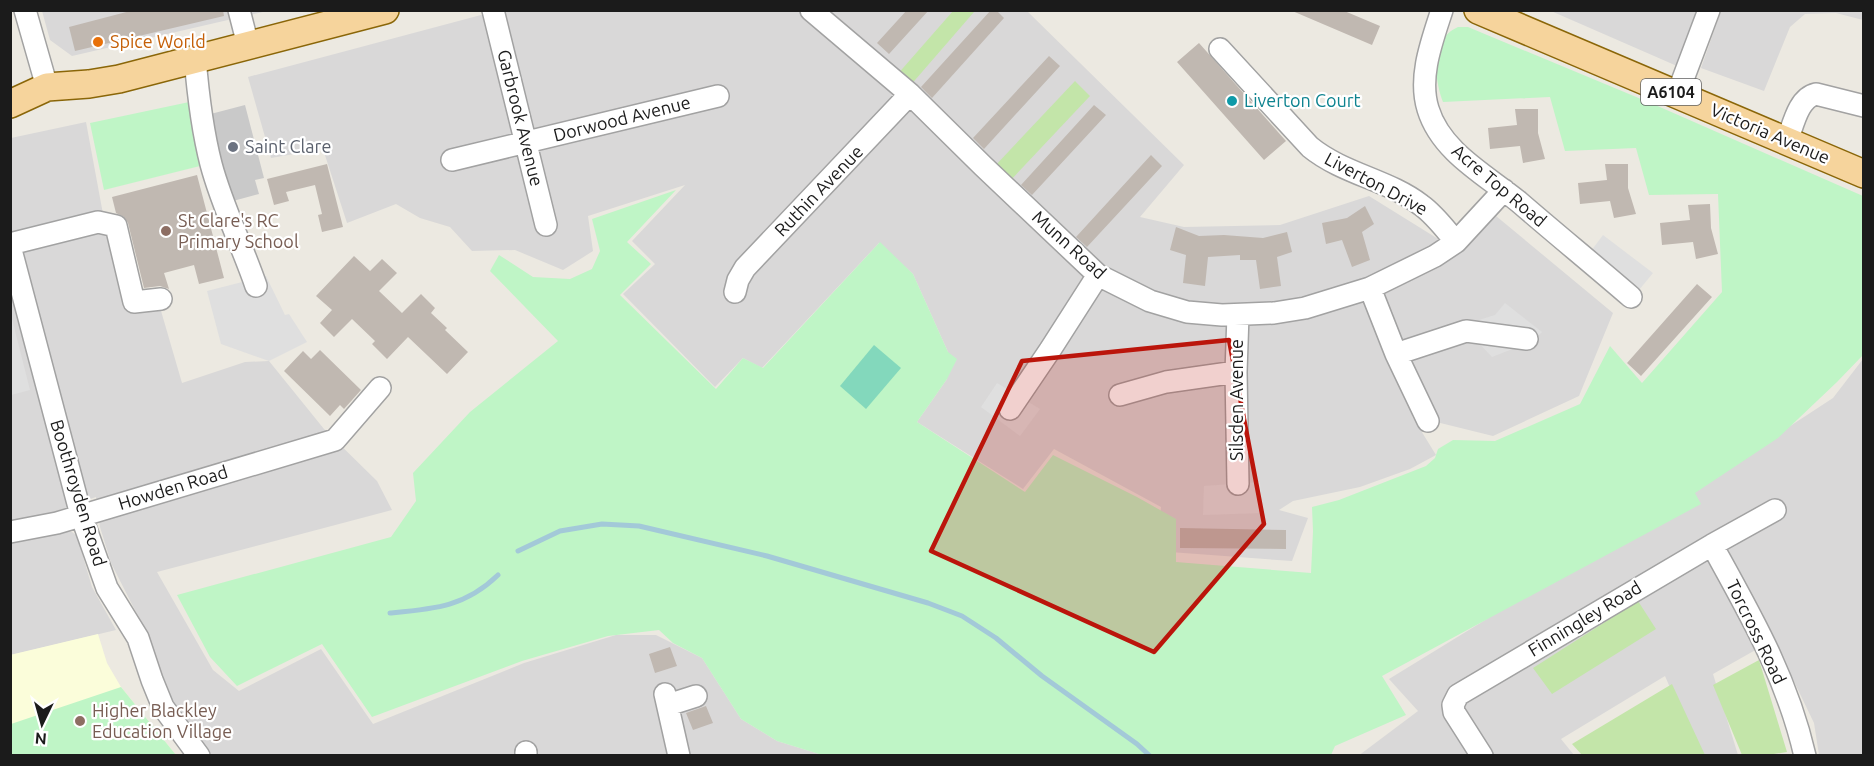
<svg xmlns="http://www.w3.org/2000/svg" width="1874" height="766" viewBox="0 0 1874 766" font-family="Ubuntu,sans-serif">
<rect width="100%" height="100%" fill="#ece9e1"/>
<!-- residential -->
<path fill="#d9d8d8" d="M42,11H267L72,56L50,40Z
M496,11H1027L1184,165L1140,217L1184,227L1280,225L1369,196L1435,237L1457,253L1496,216L1613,313L1579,396L1493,436L1412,416L1436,455L1410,469L1360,487L1293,501L1279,510L1308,518L1292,561L1156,551L1161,507L1054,449L1023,489L917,422L947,379L948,352L913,274L879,243L762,368L743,358L715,387L623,294L655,264L632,241L685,185L588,216L593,251L563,270L515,250L472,251L450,227L420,218L396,204L347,223L323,149L271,158L248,77Z
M1551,11H1699L1677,66Z
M1721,11H1863V20L1836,13L1805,14L1790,27L1764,91L1701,68Z
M86,122L103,214L125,307L159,304L182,383L245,362L269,361L324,429L377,481L392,510L157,572L213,670L239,691L321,649L373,724L524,663L616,635H656L702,658L741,719L777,741L819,754L862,755H207L174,709L142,624L111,563L100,527L96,497L51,513L11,521V138Z
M1863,359V755H1819L1814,723L1746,582L1731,596L1759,648L1713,674L1738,755H1699L1665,676L1561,739L1574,755L1358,756L1418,711L1389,679L1632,530L1833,398Z
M64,530L72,532L77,536L92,587L116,630L11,655L10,541Z"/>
<!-- education -->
<path fill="#fbfdda" d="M98,634L107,663L121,687L176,755H11L10,655Z"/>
<!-- religious -->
<path fill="#c9c9c9" d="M245,105L264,178L255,180L259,194L233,201L229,186L221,187L203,116Z"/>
<!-- grass -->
<path fill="#c3e5a9" d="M953,11L974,12L909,87L896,76Z
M1075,81L1090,96L1009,182L993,168Z
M1638,601L1656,629L1552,694L1533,668Z
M1759,660L1787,752L1768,755H1742L1713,685Z
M1672,684L1705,755H1582L1572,744Z"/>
<!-- park -->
<path fill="#bff5c6" d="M1458,27H1468L1653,104L1863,196L1864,354L1837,382L1778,438L1695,493L1701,504L1382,676L1406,715L1335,746L1331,755L819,754L777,741L741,719L702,658L673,643L659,630L608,636L522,661L372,717L322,644L237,686L210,657L177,595L391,537L416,501L413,473L470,412L558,341L490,271L499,255L533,277L570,279L592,269L600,251L592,219L676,190L627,242L651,264L620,295L716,389L743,358L763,368L880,242L913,274L948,352L957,359L947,379L917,422L1025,492L1053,455L1137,497L1176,519V562L1311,573L1313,531L1312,507L1339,500L1426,466L1435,458L1438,449L1453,440L1495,441L1580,404L1610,346L1642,383L1722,292L1718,194L1649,195L1636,148L1565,151L1550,97L1443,102C1434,79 1430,39 1458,27Z
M194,101L208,164L104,190L90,123Z
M121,687L176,755H11V724Z"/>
<!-- pitch -->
<path fill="#83d8bc" d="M874,345L901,368L866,409L840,386Z"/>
<!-- parking -->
<path fill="#dfdfdf" d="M1603,235L1653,273L1639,290L1591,251Z
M266,276L285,315L289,314L307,342L269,361L221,344L207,291Z
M1505,303L1542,332L1533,341L1492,357L1475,339L1466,324L1495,315Z
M10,311L30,390L11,395H10Z
M997,383L1040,409L1020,436L981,407Z
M1260,482L1262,513L1203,515L1204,486Z"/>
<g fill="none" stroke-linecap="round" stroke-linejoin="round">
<!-- stream -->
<path stroke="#a3c9d8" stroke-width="5" d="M518,551L560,531L602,524L639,526L767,556L928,603L962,616L996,638L1042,676L1137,744L1150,756
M390,613C434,609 465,607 498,575"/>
</g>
<!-- building -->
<path fill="#c0b8b1" d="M134,10H223L224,16L75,51L69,27Z
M907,10H929L889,54L877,43Z
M991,10H996L1004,18L932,98L921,87Z
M1290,10H1342L1380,26L1372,45Z
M1199,43L1286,141L1264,160L1177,62Z
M1049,56L1060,66L984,149L973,138Z
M1094,105L1106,115L1032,195L1021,185Z
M1515,109H1538V133L1545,159L1523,163L1520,146L1490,149L1488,128L1517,125Z
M1151,155L1162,166L1087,247L1076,237Z
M327,164L343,227L322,232L318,215L322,214L315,185L286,192L289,201L274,205L267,179Z
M1605,164H1628V188L1636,214L1614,218L1610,201L1580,204L1578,183L1607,180Z
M197,175L224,278L199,284L194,265L164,273L169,289L160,286L144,288L128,223L124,217L116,213L112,197Z
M1710,204L1711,228L1718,254L1696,259L1693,242L1662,245L1660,223L1690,220L1688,205Z
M1365,206L1374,224L1362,232L1370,260L1352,267L1342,240L1326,244L1322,223L1347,218Z
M1176,227L1199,236L1224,235L1263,238L1287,232L1292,252L1277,257L1281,286L1260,289L1256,260H1240V255L1208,257L1205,286L1183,283L1186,255L1170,250Z
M354,256L370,271L382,259L397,273L379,291L402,313L421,294L435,308L431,313L447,328L445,330L468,352L447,374L408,337L387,359L372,344L375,341L352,319L334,337L320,323L332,310L316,296Z
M1697,284L1712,297L1641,376L1627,363Z
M320,350L361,390L344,409L340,405L330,416L284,371L303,351L311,359Z
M1180,528L1286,530V549L1180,548Z
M670,647L677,666L655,673L649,654Z
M706,706L713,723L693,730L686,713Z"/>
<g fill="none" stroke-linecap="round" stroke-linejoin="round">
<defs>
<path id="minor" d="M25,10L47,87
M239,10L248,45
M493,10L546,225
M811,10L910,94L983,166L1098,275L1150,301L1187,312L1222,315L1274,313L1305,308L1370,288L1435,256L1456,242L1504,190
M1442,10C1432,41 1418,77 1428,109C1441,152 1486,175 1519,202C1556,234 1594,265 1631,297
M1220,49L1310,147C1343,174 1389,180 1421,205C1435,215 1445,229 1456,242
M195,58C198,94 202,129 211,164C222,206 242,245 256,286
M1677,95L1709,10
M1787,141C1793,126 1798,98 1816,94L1864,106
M452,160L718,96
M10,244L98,222L116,226L134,302L161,299
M10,246L81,515L107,588L138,638L152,680L163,707L199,756
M1370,288L1396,354L1428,421
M735,292L738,280L745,268L910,94
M1238,315L1236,372L1238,484
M1396,354L1466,331L1527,339
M1120,395L1166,382L1236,372
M1010,409L1050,350L1098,275
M10,532L57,523L335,440L380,388
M1712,545C1750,614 1787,677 1805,756
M665,694L679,756
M668,705L696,696
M526,756V752
M1482,756L1454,712L1453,705L1458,695L1712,545L1775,510"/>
<path id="major" d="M1478,10L1864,174
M10,104L47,87L89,84L119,79L385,10"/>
</defs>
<!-- minor casing -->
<use href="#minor" stroke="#a2a2a2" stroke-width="24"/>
<!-- major casing -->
<use href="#major" stroke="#8a6608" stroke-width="30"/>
<!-- minor -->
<use href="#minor" stroke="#fff" stroke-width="21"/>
<!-- major -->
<use href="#major" stroke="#f6d49c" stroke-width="27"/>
</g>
<!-- marked area -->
<path fill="#bb150b" fill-opacity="0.2" stroke="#bb150b" stroke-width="4.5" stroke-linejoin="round" d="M1229,340L1264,524L1154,652L931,551L1022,361Z"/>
<!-- markers -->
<circle fill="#e8710a" stroke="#fff" stroke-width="2" cx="98" cy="42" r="6"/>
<circle fill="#0f9aa8" stroke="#fff" stroke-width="2" cx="1232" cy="101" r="6"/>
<circle fill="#6b7280" stroke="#fff" stroke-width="2" cx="233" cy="147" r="6"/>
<g fill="#8d6e63" stroke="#fff" stroke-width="2">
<circle cx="166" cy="231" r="6"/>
<circle cx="80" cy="721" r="6"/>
</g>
<g text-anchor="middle" stroke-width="4.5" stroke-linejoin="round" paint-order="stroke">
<!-- shield labels -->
<rect fill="#fff" stroke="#5f5f5f" stroke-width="1.5" x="1641" y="79" width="60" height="26" rx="4.5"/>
<g font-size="16" font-weight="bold" fill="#1b1b1b">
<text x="1671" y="98">A6104</text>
</g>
<!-- food labels -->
<g font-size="18" fill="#c56008" stroke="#fff" text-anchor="start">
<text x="110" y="48">Spice World</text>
</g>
<!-- culture labels -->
<g font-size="18" fill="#0d838f" stroke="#fff" text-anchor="start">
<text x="1244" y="107">Liverton Court</text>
</g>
<!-- street labels -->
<g font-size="18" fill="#1b1b1b" stroke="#fff">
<text transform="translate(520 118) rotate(76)" y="6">Garbrook Avenue</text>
<text transform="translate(622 119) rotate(-14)" y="6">Dorwood Avenue</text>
<text transform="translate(1770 134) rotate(23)" y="6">Victoria Avenue</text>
<text transform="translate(1376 184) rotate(28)" y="6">Liverton Drive</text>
<text transform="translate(1499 186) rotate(40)" y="6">Acre Top Road</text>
<text transform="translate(819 191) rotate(-46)" y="6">Ruthin Avenue</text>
<text transform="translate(1069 245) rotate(42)" y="6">Munn Road</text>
<text transform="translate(1237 400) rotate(-90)" y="6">Silsden Avenue</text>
<text transform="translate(173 488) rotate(-17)" y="6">Howden Road</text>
<text transform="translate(78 493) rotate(73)" y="6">Boothroyden Road</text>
<text transform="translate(1585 619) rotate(-31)" y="6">Finningley Road</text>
<text transform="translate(1756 632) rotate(64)" y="6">Torcross Road</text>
</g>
<!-- worship labels -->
<g font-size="18" fill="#5b616d" stroke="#fff" text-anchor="start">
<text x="245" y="153">Saint Clare</text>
</g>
<!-- education labels -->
<g font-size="18" fill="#785e54" stroke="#fff" text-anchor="start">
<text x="178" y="227">St Clare's RC<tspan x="178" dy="21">Primary School</tspan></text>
<text x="92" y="717">Higher Blackley<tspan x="92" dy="21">Education Village</tspan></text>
</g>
</g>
<!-- border -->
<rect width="1874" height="766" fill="none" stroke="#1b1b1b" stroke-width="24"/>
<!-- north arrow -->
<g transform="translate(42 724) rotate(185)" stroke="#ffffff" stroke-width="4.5" paint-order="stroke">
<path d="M0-4.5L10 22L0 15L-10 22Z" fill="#1b1b1b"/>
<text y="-9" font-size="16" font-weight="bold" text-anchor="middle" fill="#1b1b1b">N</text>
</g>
</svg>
